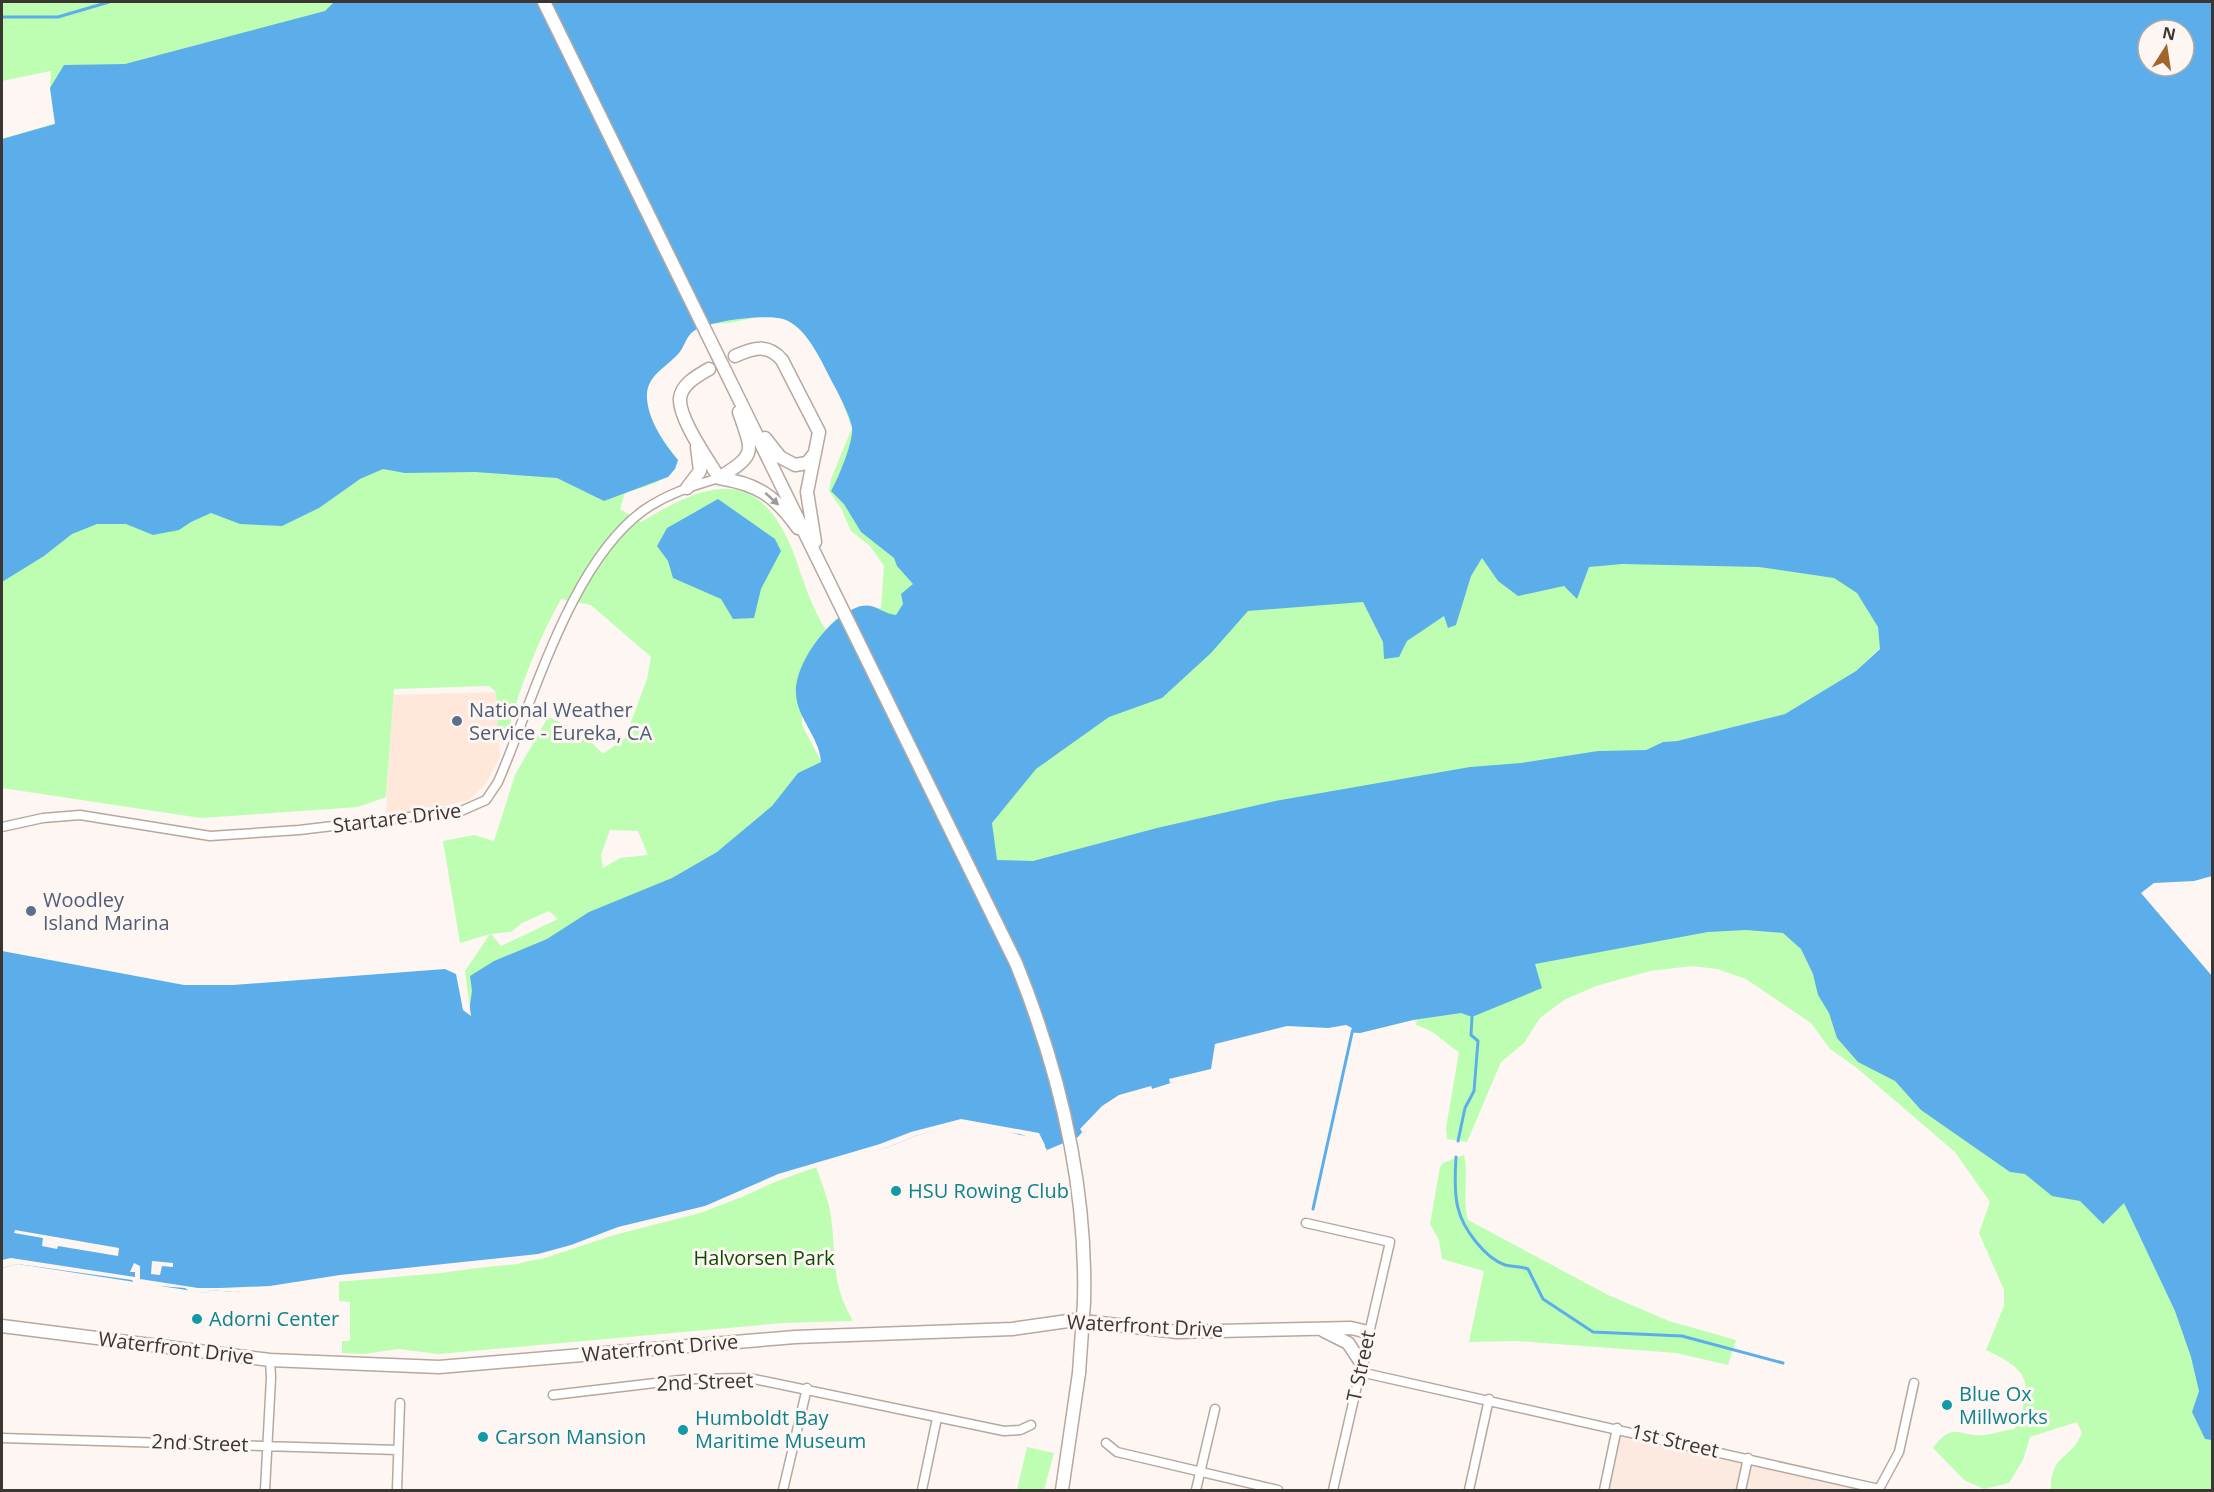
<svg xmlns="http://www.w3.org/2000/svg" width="2214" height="1492" viewBox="0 0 2214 1492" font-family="'Open Sans',sans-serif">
<rect width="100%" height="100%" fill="#fdf6f2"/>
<!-- built -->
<path fill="#ffe8d9" d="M496,692L500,757L485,785L469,800L421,811L386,813L393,695Z"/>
<!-- industrial -->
<path fill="#fce9e0" d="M1621,1435L1871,1490H1608Z"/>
<!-- green -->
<path fill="#bdfeb3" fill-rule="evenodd" d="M2,2H487L75,123L2,139L56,123L50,88L51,71L2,81Z
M2212,2V480L1880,648L1856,671L1785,714L1677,741L1663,742L1646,750L1006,880L852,779L470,1011L465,971L490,934L460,943L443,841L474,835L494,841L515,775L548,717L582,733L603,754L625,738L647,679L651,657L591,605L561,599C536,644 518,691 506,740L498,737L496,692L489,686L394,689L386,797L358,807L201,818L2,788V486L176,396ZM2148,30H2184V66H2148ZM760,317C769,317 780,317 788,321C816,335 842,399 852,428L831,479L829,491L841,508L851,531L870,546L884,566L881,608C858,607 841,609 826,630C811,607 803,579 794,554C759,465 710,480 641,522L620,509L625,493C645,486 671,482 678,460C662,440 637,406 651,380C657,369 669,363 678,354C683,348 684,340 690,334C700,322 715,324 728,323C738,322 749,318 760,317ZM802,714L821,748V761L802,725ZM610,830L638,831L648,855L620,858L603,868L601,855ZM549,911L558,919L501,946L491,934L511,932L522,923Z
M1943,862L1990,865L2006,880L2018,877L2022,887L2034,902L2068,934L2101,985L2122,1023L2178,1174L2191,1231L2212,1350V1490H2051C2050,1454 2071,1460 2082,1433L2077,1422L2030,1437L2023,1460L2009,1483L1984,1489L1964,1480L1933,1448C1954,1419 1960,1438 1985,1435C1995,1434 2004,1430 2014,1429C2020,1421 2022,1412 2024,1402C2033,1372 2010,1362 1986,1350L2004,1306V1290L1979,1233L1990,1202L1955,1152L1857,1068L1830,1049L1811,1023L1746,979L1717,969L1692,966L1650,971L1596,986L1564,1000L1540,1018L1524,1043L1501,1062L1467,1142L1447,1139L1446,1128L1459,1052C1442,1041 1436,1031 1416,1025L1417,1019L1360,1033H1350L1352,1028L1346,1025L1328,1028L1287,1026L1216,1044L1211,1069L1169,1079L1170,1083L1152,1089L1151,1087C1133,1091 1117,1094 1102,1106C1090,1115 1083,1128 1070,1134L1060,1094L1228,1032L1293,1018L1424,995L1527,964L1534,955L1772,886L1835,882L1858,869Z
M1464,1155C1469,1176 1462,1197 1468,1220L1608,1295L1669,1321L1736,1340L1728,1365L1676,1353L1517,1341L1469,1342L1484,1271L1442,1259L1439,1240L1430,1224L1440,1167L1443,1163Z
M816,1167C822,1184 829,1200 831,1217C837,1260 830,1281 853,1321L782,1323L439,1354L398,1349L364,1354L342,1353V1341H350V1302L339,1301V1280L518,1264L699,1210Z
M1027,1447L1054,1453L1044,1490H1017Z"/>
<!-- water -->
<path fill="#5caeeb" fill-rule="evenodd" d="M334,2H2212V876L2194,881L2154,883L2141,893L2212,976V1440L2205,1439L2192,1412L2199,1391L2191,1357L2175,1311L2124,1203L2103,1224L2080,1201L2052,1196L2025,1174L2010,1172L1921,1110L1895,1081L1858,1062L1837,1038L1829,1013L1818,995L1813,974L1801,949L1783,933L1746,930L1708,932L1535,964L1542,988L1472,1017L1461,1013L1413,1020L1360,1033L1287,1028L1215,1049L1212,1070L1123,1098L1090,1123L1078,1137L1047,1150L1040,1139L974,1125H955L915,1136L889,1147L779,1175L744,1194L540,1258L233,1292L210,1290L206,1293L18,1264L2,1268V947L192,982L450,966L460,979L463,1009L469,1011L472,991L470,976L494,961L547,939L589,912L672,878L717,852L772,806L798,773L821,762C820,738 797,718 796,694C794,663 831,614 861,606C875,603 883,614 896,615L903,604L901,594L913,584L897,566L894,558L861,532L844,504L831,491C838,479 854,441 852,427C849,414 842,401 836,389C824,368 810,330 786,320C769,313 708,321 694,331C686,336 685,346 679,353C666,368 645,376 647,399C649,422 664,443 678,460L675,469L668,477L604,501L557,478L475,472L405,473L383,469L360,479L319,508L282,526L240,524L211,513L191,522L179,530L153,535L126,524H97L72,534L44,556L2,582V139L55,124L50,88L64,65L125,64L325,11ZM2148,30H2184V66H2148ZM1482,558L1498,581L1518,596L1564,586L1577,599L1589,567L1622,564L1759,567L1834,578L1857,593L1878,627L1880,649L1856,671L1785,714L1677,741L1663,742L1646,750L1598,751L1521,763L1470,767L1275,801L1157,828L1033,861L997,860L992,823L1036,769L1109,717L1162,698L1211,653L1248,611L1363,602L1383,642L1384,659L1399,657L1407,641L1444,616L1448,628L1456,625L1471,576Z
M718,499L775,539L781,551L761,589L754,618L733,619L721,599L673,578L668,561L657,546L667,528Z"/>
<!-- pier -->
<path fill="#fdf6f2" d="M2,944L193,979L451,963L463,978L466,1007L468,993L471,1016L463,1010L456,974L445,969L233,985H184L2,951Z
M1346,1025L1352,1028L1349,1036L1288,1031L1220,1048L1214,1073L1170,1083L1169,1079L1211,1069L1215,1044L1287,1026L1328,1028Z
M1151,1086L1153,1091L1124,1100L1106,1111L1083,1133L1080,1129L1102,1106L1119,1095Z
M961,1119L1039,1133L1045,1145L1044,1148L1036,1140L1020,1134L954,1126L915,1136L889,1147L789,1175L742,1197L700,1213L614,1235L542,1259L441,1273L337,1282L272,1292L271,1289L233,1292L210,1290L206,1293L189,1291L185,1288L135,1284L132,1280L18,1264L2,1268V1260L11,1258L135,1277V1272H130L134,1263L140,1266V1279L198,1288H220L270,1286L340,1275L538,1254L571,1245L618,1227L705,1206L778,1174L880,1144L911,1132Z
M15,1230L119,1248L118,1256L58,1246L57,1249L42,1246L43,1238L14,1233Z
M152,1261L173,1263V1267L162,1266L160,1275L151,1274Z"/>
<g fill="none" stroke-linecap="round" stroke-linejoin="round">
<!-- stream -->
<path stroke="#5caeeb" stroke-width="3" d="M2,17H58L109,2
M1458,1141L1465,1108L1474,1091L1478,1041L1471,1035L1472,1017
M1456,1157C1455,1173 1454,1193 1458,1208C1463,1229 1485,1258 1505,1265C1512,1267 1520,1266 1528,1269L1543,1299L1593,1332L1682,1336L1783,1363
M1313,1209L1352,1033"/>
<defs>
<path id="street" d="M2,827L43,818L80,815L210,836L299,830L461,811L486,800L498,782C533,702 570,563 644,510C667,494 692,486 719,478
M1306,1223L1390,1242L1333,1490
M1360,1372L1879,1489L1899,1452L1914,1383
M553,1395L689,1379L749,1378L1004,1431L1020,1430L1031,1425
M2,1438L398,1450
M1106,1443L1117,1452L1278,1490
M265,1490L271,1378L270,1360
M397,1490L400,1403
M783,1490L807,1388
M922,1490L937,1418
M1196,1490L1215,1409
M1469,1490L1489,1399
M1604,1490L1617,1428
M1741,1490L1748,1458"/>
<path id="secondary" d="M544,2L1016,963C1060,1072 1087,1185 1084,1302
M735,356C753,348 768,343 782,360L819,432L807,492L815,542
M709,369C697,376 682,384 680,398C678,418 709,461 719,478
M765,438L780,457L795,465L807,463L815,453
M719,478C758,484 775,496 798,528
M719,478C757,454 753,453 739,412
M687,488L700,471L697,447
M2,1326L270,1360L439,1367L795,1337L1012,1329L1075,1320L1177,1332L1351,1328L1368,1332
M1324,1331L1348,1343L1362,1364
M1062,1490L1079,1373"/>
</defs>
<!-- street casing -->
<use href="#street" stroke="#b7a89e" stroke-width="11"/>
<!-- secondary casing -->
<use href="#secondary" stroke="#b7a89e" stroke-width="15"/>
<!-- street -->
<use href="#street" stroke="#fff" stroke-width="8"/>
<!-- secondary -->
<use href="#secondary" stroke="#fff" stroke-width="12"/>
<defs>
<path id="secondary-bridge" d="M1079,1373L1084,1302"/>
</defs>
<!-- secondary-bridge casing -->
<use href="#secondary-bridge" stroke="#b7a89e" stroke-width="15" stroke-linecap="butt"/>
<!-- secondary-bridge -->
<use href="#secondary-bridge" stroke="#fff" stroke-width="12"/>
</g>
<!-- one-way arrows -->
<defs><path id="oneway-solid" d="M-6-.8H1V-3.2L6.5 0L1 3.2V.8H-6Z" transform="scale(1.5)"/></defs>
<use fill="#9e9a98" href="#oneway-solid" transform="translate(772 499) rotate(42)"/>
<!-- markers -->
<g fill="#5c6f8a" stroke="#fdf6f2" stroke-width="2">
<circle cx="457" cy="721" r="6"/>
<circle cx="31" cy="911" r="6"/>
</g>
<g fill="#0f9aa8" stroke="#fdf6f2" stroke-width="2">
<circle cx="896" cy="1191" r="6"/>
<circle cx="197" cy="1319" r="6"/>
<circle cx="1947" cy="1405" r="6"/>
<circle cx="683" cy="1430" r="6"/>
<circle cx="483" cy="1437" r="6"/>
</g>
<g text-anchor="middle" stroke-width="6" stroke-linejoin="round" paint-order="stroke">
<!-- service labels -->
<g font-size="20" fill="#4e5e75" stroke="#fdf6f2" text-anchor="start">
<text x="469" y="717">National Weather<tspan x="469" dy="23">Service - Eureka, CA</tspan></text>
<text x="43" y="907">Woodley<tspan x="43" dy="23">Island Marina</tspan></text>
</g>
<!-- street labels -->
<g font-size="20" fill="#3c3632" stroke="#fdf6f2">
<text transform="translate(397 818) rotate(-7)" y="7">Startare Drive</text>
<text transform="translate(1145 1326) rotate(3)" y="7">Waterfront Drive</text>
<text transform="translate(176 1348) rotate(7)" y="7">Waterfront Drive</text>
<text transform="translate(660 1348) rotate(-5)" y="7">Waterfront Drive</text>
<text transform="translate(1361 1366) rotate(-78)" y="7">T Street</text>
<text transform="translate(705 1382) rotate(-2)" y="7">2nd Street</text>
<text transform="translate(1675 1441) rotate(13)" y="7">1st Street</text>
<text transform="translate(200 1443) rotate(2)" y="7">2nd Street</text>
</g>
<!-- culture labels -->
<g font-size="20" fill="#0d838f" stroke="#fdf6f2" text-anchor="start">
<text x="908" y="1198">HSU Rowing Club</text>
<text x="209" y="1326">Adorni Center</text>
<text x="1959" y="1401">Blue Ox<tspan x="1959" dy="23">Millworks</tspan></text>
<text x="695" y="1425">Humboldt Bay<tspan x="695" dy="23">Maritime Museum</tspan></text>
<text x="495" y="1444">Carson Mansion</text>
</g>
<!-- park labels -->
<g font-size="20" fill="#0e4e03" stroke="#fdf6f2">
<text x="764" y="1265">Halvorsen Park</text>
</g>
</g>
<!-- border -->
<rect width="2214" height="1492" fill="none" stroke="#3c3632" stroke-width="6"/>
<!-- north arrow -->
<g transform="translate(2166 48) rotate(12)"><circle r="28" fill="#fdf6f2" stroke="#b0a9a5" stroke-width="1.5"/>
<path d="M0-4.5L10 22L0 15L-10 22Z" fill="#a4652c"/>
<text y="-9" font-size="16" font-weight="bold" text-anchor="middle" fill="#3c3632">N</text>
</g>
</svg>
